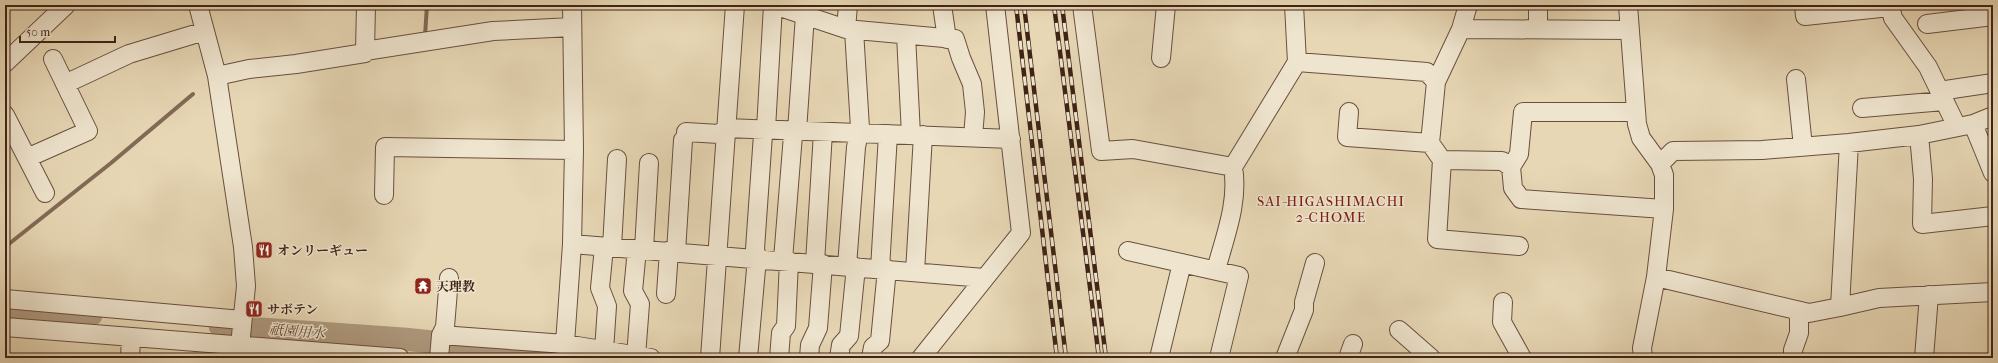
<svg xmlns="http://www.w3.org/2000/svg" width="1998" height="363" viewBox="0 0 1998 363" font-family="'IM FELL French Canon','Noto Serif JP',serif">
<rect width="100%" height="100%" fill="#e7d7b5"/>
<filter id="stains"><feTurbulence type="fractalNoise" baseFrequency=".005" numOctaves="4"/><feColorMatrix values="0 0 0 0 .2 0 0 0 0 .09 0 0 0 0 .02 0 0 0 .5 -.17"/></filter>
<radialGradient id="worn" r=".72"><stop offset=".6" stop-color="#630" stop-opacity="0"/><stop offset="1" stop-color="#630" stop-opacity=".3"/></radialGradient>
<!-- green -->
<path fill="#cab89a" stroke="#846e58" d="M208,354L256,358H204Z"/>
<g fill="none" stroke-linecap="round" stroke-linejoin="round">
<!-- stream -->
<path stroke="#826a55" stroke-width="4" d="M548,5H567
M425,36L427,5
M5,247L111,163L193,94"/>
<!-- river -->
<path stroke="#ae9a7f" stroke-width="23" d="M5,310L91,315
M220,326L403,339L589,358"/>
<defs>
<path id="minor" d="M198,5L217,76L243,247L246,286L240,346
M774,5L846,29L955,39L961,58L972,84L975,112L973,137
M942,5L947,39
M1082,5L1101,151L1133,149L1233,167
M1468,5L1461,29L1436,82L1430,143L1442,160L1502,161L1511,167L1513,188L1521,199L1664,209
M1628,5L1637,124L1641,138L1660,164L1664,175V209L1656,277L1642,348L1643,358
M1804,5L1805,16L1890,7
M1890,5L1893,18L1928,67L1957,127
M1927,24L1993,16
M846,29L848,5
M1461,29L1630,30
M1538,29V5
M906,35L911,135
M365,51L366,5
M1161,58L1166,5
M1297,62L1427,72L1436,82
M5,63L66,5
M217,76L249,69L296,64L365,53V51L493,31L572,27
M1796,79L1803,147
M65,84L129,54L205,31
M1939,91L1993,83
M1862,108L1944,101
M1349,112L1347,137L1430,143
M5,115L45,193
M1973,124L1993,173
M686,132L719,134L727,128L1011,139
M1919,135L1923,179L1922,224L1993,216
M27,158L88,131L53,59
M1442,160L1437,239L1519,246
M1660,164L1673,151L1762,150L1849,143L1919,135L1973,124L1993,116
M1511,167L1519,154L1523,112H1636
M384,195L385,147L574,150
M572,244L984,278
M604,247L600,288L607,306L604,351
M612,247L617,159
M644,249L649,163
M1128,251L1239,276L1219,358
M676,252L683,140
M783,260L793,135L797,131L805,15
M815,263L823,132
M847,266L856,147L860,128L854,30
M880,269L888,134
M1216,270C1225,236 1239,202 1233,167L1297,62L1294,5
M915,272L923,135
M1656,277L1809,313L1840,307L1849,143
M666,294L669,251
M5,299L242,320
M1503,302L1502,322L1522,358
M1840,307L1879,298L1993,292
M5,327L400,358
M1399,330L1431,358
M441,335L565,344L651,358
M636,356L640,304L633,291L637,249
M130,358L131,337
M439,358L441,335L445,327L449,278
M564,358L572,244L574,150L572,5
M710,358L735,5
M748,358L757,258L755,249L763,134L766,129L773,5
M779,358L781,333L786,326L789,261
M809,358L810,345L818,328L823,264
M839,358L841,345L849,336L856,267
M871,358L873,347L880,341L887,269
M921,358L1021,233L995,5
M1159,358L1182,263
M1285,358L1304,310V302L1315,263
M1348,358L1353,344
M1793,358V350L1799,333V311
M1924,358L1929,295"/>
</defs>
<!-- minor casing -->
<use href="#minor" stroke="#69503e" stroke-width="20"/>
<!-- minor -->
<use href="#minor" stroke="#efe5cf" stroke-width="18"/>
<defs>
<path id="rail" d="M1016,5L1057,358
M1024,5L1066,358
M1054,5L1099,358
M1062,5L1106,358"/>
</defs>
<!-- rail casing -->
<use href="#rail" stroke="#3f2316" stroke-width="4.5"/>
<!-- rail -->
<use href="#rail" stroke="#efe5cf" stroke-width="3" stroke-dasharray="9" stroke-linecap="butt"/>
</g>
<!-- icons -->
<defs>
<symbol id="restaurant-square" viewBox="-11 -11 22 22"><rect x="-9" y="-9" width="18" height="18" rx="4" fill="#8f2418" stroke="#efe5cf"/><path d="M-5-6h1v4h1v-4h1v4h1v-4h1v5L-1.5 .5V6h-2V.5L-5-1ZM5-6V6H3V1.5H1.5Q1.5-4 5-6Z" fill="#fff"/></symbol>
<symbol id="temple-square" viewBox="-11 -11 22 22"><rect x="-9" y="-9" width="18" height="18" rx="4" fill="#8f2418" stroke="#efe5cf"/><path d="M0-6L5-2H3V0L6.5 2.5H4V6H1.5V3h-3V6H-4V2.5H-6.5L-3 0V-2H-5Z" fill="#fff"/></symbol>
</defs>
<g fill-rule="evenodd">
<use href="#restaurant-square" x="254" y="240" width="20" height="20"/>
<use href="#temple-square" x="413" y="276" width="20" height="20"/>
<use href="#restaurant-square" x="244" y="299" width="20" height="20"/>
</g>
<g text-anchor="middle" stroke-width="3" stroke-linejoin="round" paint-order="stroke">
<!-- poi labels -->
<g font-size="13" font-weight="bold" fill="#3f2316" stroke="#efe5cf" text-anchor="start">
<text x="277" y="255">オンリーギュー</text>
<text x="436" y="291">天理教</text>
<text x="267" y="314">サボテン</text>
</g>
<!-- neighbourhood labels -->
<g font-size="14" letter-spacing="1" fill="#7a1f14" stroke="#efe5cf">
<text x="1331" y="206">SAI-HIGASHIMACHI<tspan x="1331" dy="16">2-CHOME</tspan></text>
</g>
<!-- water labels -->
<g font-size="14" font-style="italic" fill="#604736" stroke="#efe5cf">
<text transform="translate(297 331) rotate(4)" y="5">祇園用水</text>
</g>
</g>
<!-- margin -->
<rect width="1998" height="363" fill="none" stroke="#e7d7b5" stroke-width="20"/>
<rect x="6" y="6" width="1986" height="351" fill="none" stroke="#3f2316" stroke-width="2"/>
<rect x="10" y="10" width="1978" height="343" fill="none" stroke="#3f2316"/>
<!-- scale -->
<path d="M20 36v6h95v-6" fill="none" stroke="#3f2316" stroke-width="2"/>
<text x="26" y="36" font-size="12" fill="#3f2316" stroke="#efe5cf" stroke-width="3" paint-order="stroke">50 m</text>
<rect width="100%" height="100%" filter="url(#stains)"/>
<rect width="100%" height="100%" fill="url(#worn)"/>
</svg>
